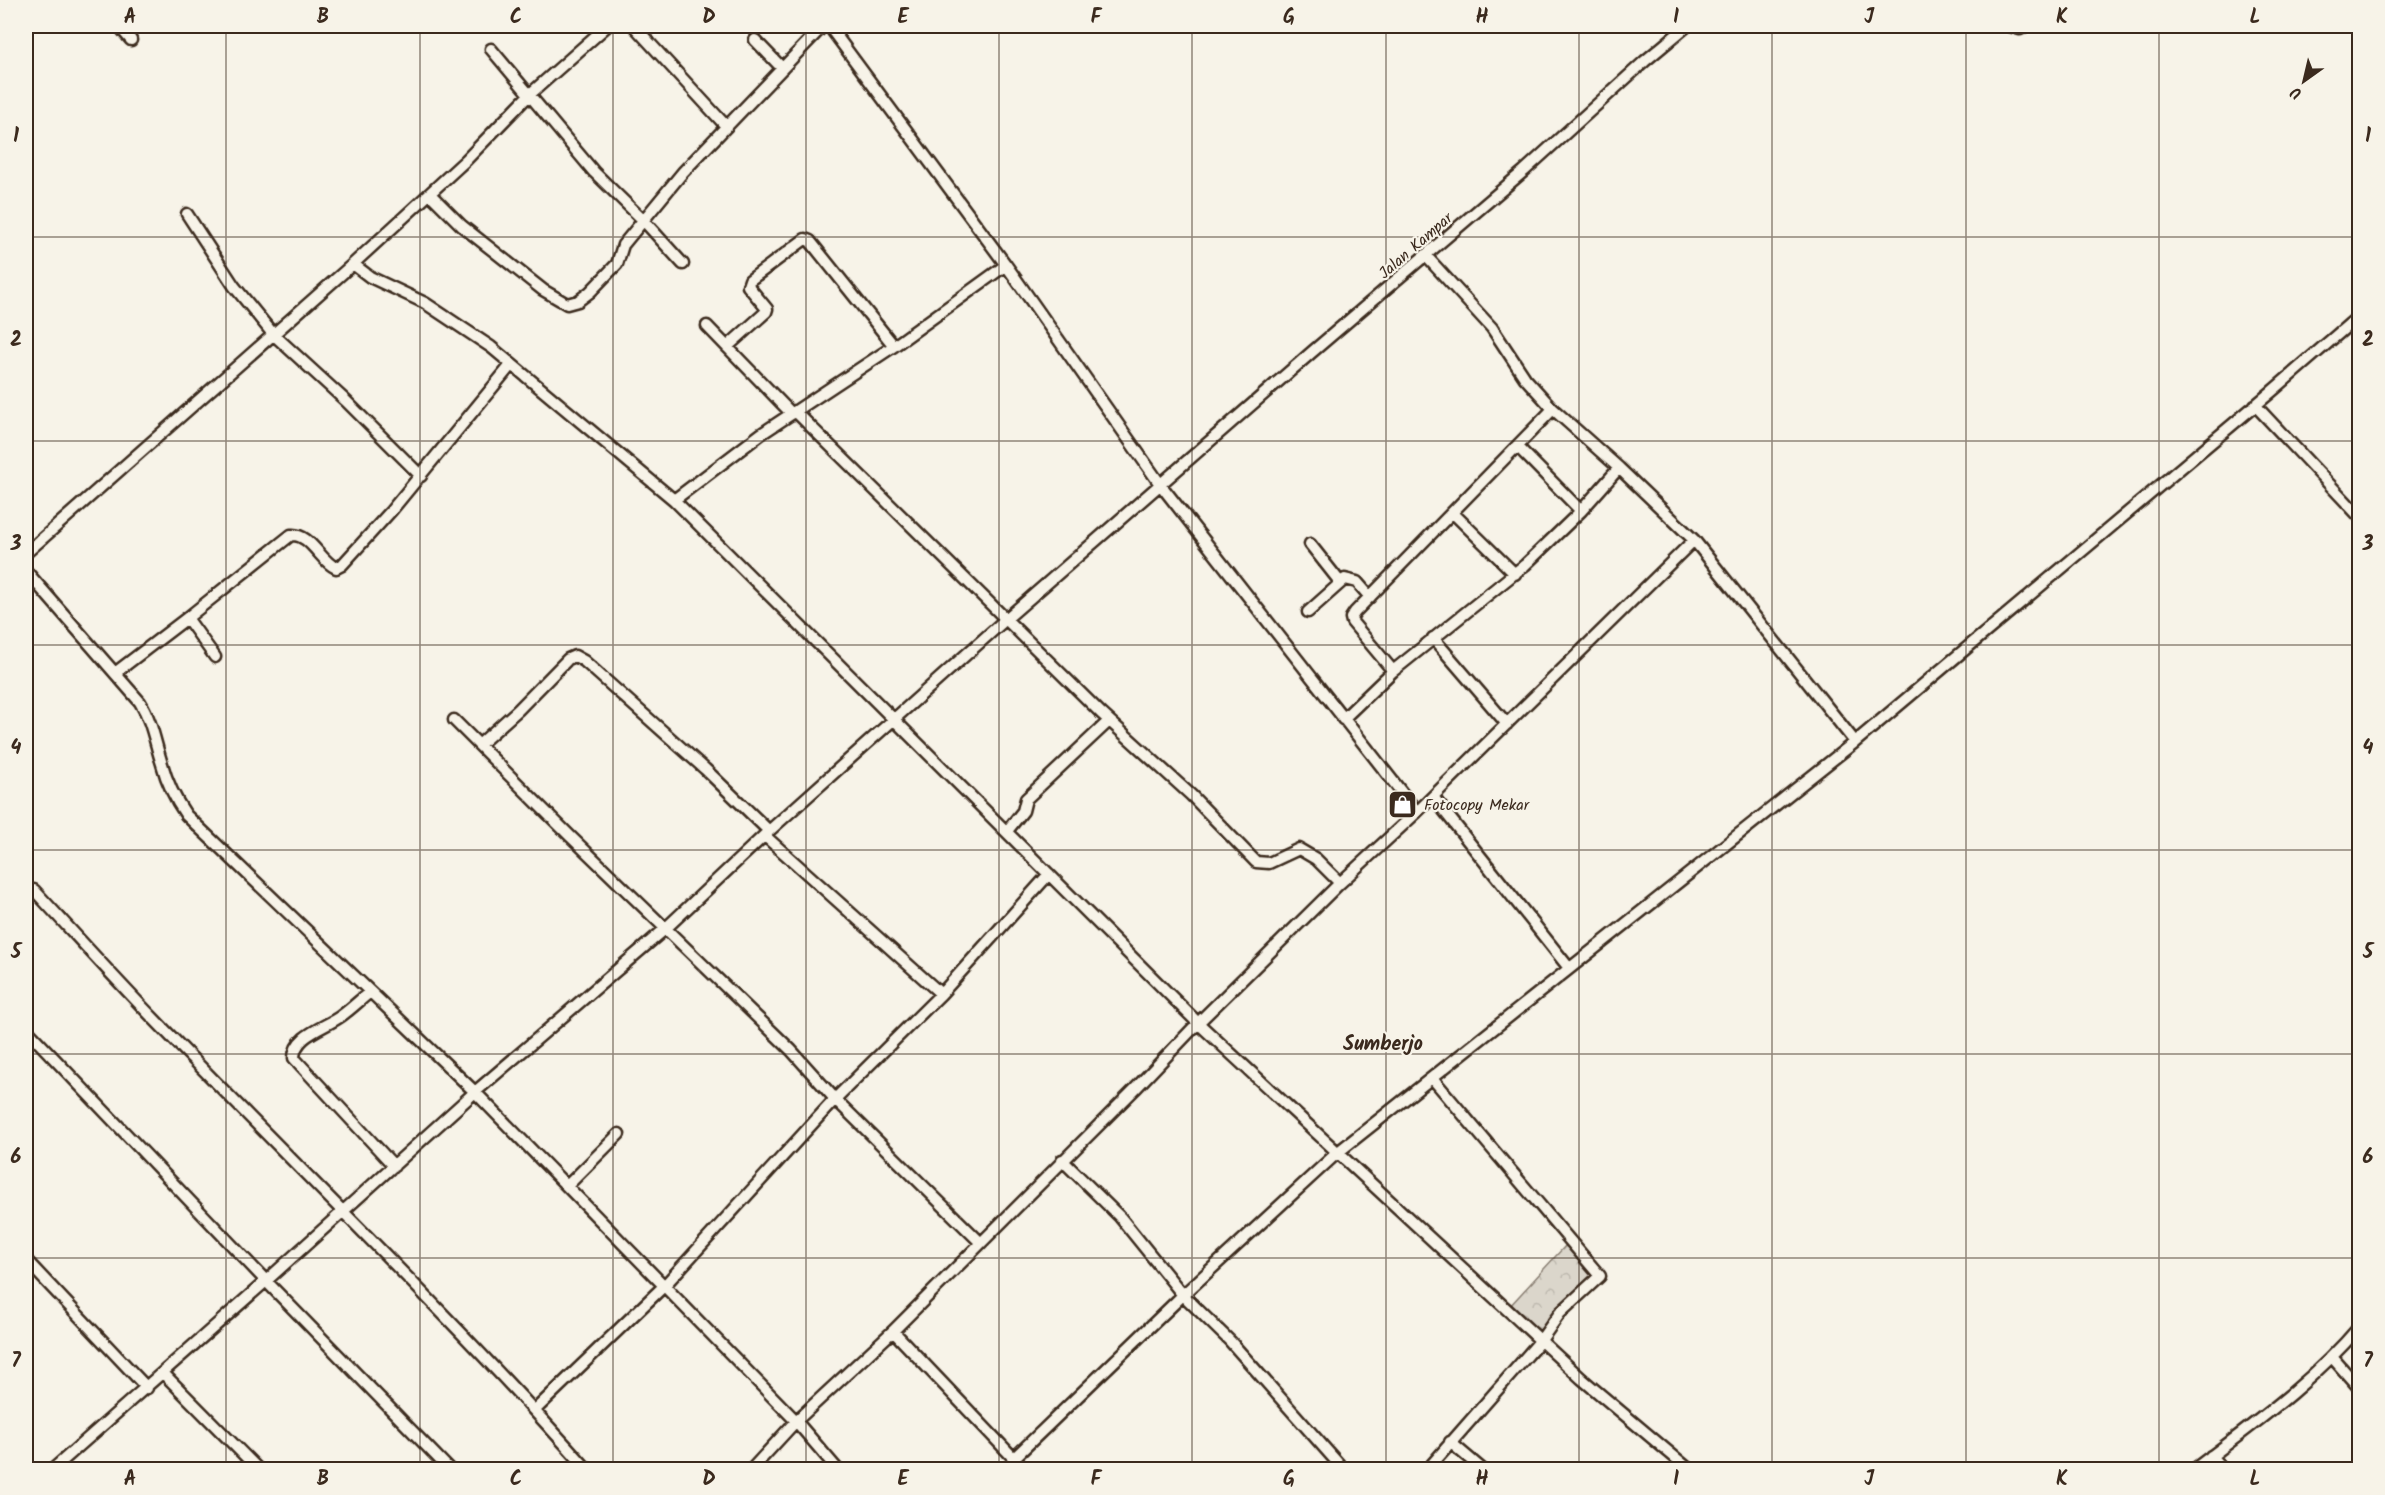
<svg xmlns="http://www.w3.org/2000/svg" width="2385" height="1495" viewBox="0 0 2385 1495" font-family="Kalam,sans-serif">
<defs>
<pattern id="forest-crowns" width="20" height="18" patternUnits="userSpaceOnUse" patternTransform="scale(1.5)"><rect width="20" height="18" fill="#dbd6cb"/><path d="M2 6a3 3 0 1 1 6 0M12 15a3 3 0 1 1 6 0" fill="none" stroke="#bdb8ae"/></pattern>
</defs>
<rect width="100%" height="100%" fill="#f7f3e8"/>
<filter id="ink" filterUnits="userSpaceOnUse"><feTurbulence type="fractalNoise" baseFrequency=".0167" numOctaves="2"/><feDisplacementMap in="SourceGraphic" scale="12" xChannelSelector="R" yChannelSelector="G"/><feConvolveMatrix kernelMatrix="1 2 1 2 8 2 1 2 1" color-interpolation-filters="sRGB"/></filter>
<g filter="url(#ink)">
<!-- forest -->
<path fill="url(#forest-crowns)" stroke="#8b8074" stroke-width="1.5" d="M1566,1245H1569L1595,1274L1542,1335L1509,1307Z"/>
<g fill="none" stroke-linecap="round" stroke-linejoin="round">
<defs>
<path id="street" d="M119,26L131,40
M634,26L726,126
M829,26L1006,265L1160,484L1417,812L1340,883L1198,1023L1582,1379L1690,1470
M2010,26L2020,29L2025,26
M755,40L782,68
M491,49L594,172L644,221L683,264
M430,194L462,226L543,290L567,304L578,301L590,292L617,264L623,245L683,172L823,26
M187,214L234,286L273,334L346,401L421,476
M1426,256L1492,328L1525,378L1553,409L1619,468L1694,540L1855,742
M353,264L370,277L425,303L491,347L674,500L1198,1023L1135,1089L893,1331L796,1421L751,1470
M707,326L792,414
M727,347L766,312L767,309L748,286L750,280L805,239L810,241L894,346
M2255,405L2360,517
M796,412L1101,713L1191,795L1256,862L1269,863L1299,849L1316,859L1340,883
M1518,447L1581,511
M674,500L761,434L894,346L1006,265
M1453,513L1515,574
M1310,544L1340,582
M26,553L353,264L466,160L529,95L607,26
M26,571L140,702C152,721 155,743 162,764C167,783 175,799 186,815L475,1092L796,1421L838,1470
M1308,612L1345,579L1357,582L1370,597
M187,618L291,535C310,533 320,561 336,568L342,565L391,511L511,365
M1433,638L1507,724
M1393,671L1352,622L1351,618L1355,612L1553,409
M115,673L187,618L215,657
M1343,719L1393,671L1525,565L1581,511L1619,468
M454,720L570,836L791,1050L835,1099L981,1243
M479,745L518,710L568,659L575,656L584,661L705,769L769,831
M1434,798L1569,968
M1417,812L1694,540
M1007,831L1023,811L1026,799L1109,721
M765,836L941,994
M34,890C74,933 113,977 154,1019C299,1169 449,1314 588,1470
M370,992C360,1000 351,1009 341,1016C325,1028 294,1035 294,1058L394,1166
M26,1029L266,1281L450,1470
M1062,1160L1120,1217L1183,1295L1230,1341L1344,1470
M567,1186L619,1134
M26,1260L147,1388
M893,1331L1025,1470
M2332,1357L2360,1389
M163,1373L259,1470
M535,1410L665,1285L835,1099L941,994L1049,874
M1450,1442L1483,1470
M2211,1456L2223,1470
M1014,1458L1183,1295L1337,1153L1855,742L2270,393L2360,315
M52,1470L266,1281L475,1092L665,929L769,831L1006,619L1312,352L1524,171L1645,61L1687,26
M1427,1470L1541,1340L1560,1313L1600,1276L1433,1079
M2193,1470C2252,1425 2312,1383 2360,1326"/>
</defs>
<!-- street casing -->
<use href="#street" stroke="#3b2a1e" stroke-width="15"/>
<!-- street -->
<use href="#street" stroke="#f7f3e8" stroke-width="10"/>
</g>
</g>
<!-- grid -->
<path fill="none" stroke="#3b2a1e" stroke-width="1.5" stroke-opacity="0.55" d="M226,26V1470M420,26V1470M613,26V1470M806,26V1470M999,26V1470M1192,26V1470M1386,26V1470M1579,26V1470M1772,26V1470M1966,26V1470M2159,26V1470M26,237H2360M26,441H2360M26,645H2360M26,850H2360M26,1054H2360M26,1258H2360"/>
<!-- icons -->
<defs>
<symbol id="shop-square" viewBox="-11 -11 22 22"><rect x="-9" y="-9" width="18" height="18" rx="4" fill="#3b2a1e" stroke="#f7f3e8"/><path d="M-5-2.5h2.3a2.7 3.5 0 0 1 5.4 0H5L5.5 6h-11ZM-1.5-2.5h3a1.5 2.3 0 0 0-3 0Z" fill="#fff"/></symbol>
</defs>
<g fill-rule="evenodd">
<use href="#shop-square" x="1386" y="788" width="33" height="33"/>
</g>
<g text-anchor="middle" stroke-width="4.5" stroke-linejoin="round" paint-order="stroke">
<!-- street labels -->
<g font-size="16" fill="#3b2a1e" stroke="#f7f3e8">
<text transform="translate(1415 245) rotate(-41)" y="6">Jalan Kampar</text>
</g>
<!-- poi labels -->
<g font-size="16" fill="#3b2a1e" stroke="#f7f3e8" text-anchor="start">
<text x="1424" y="810">Fotocopy Mekar</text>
</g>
<!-- quarter labels -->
<g font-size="20" font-weight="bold" fill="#3b2a1e" stroke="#f7f3e8">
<text x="1383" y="1050">Sumberjo</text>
</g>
</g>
<!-- margin -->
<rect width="2385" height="1495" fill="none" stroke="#f7f3e8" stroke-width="66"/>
<!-- north arrow -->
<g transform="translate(2304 81) rotate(214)" stroke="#f7f3e8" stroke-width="4.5" paint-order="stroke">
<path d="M0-4.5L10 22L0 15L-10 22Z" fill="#3b2a1e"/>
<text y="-9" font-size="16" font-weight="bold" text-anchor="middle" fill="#3b2a1e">U</text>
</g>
<rect x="33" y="33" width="2319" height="1429" fill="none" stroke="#3b2a1e" stroke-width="2"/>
<g font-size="20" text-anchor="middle" font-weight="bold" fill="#3b2a1e">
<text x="130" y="23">A</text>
<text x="323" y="23">B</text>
<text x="516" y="23">C</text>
<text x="709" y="23">D</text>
<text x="903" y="23">E</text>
<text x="1096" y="23">F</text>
<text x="1289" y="23">G</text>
<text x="1482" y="23">H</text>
<text x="1676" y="23">I</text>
<text x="1869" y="23">J</text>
<text x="2062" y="23">K</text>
<text x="2255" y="23">L</text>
<text x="16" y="142">1</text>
<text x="2368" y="142">1</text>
<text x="16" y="346">2</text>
<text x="2368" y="346">2</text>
<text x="16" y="550">3</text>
<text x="2368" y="550">3</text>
<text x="16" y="754">4</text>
<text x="2368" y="754">4</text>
<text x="16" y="958">5</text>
<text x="2368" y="958">5</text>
<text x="16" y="1163">6</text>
<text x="2368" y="1163">6</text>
<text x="16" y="1367">7</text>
<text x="2368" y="1367">7</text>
<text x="130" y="1485">A</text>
<text x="323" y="1485">B</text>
<text x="516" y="1485">C</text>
<text x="709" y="1485">D</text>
<text x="903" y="1485">E</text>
<text x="1096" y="1485">F</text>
<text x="1289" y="1485">G</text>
<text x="1482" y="1485">H</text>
<text x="1676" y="1485">I</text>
<text x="1869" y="1485">J</text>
<text x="2062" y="1485">K</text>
<text x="2255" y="1485">L</text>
</g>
</svg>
